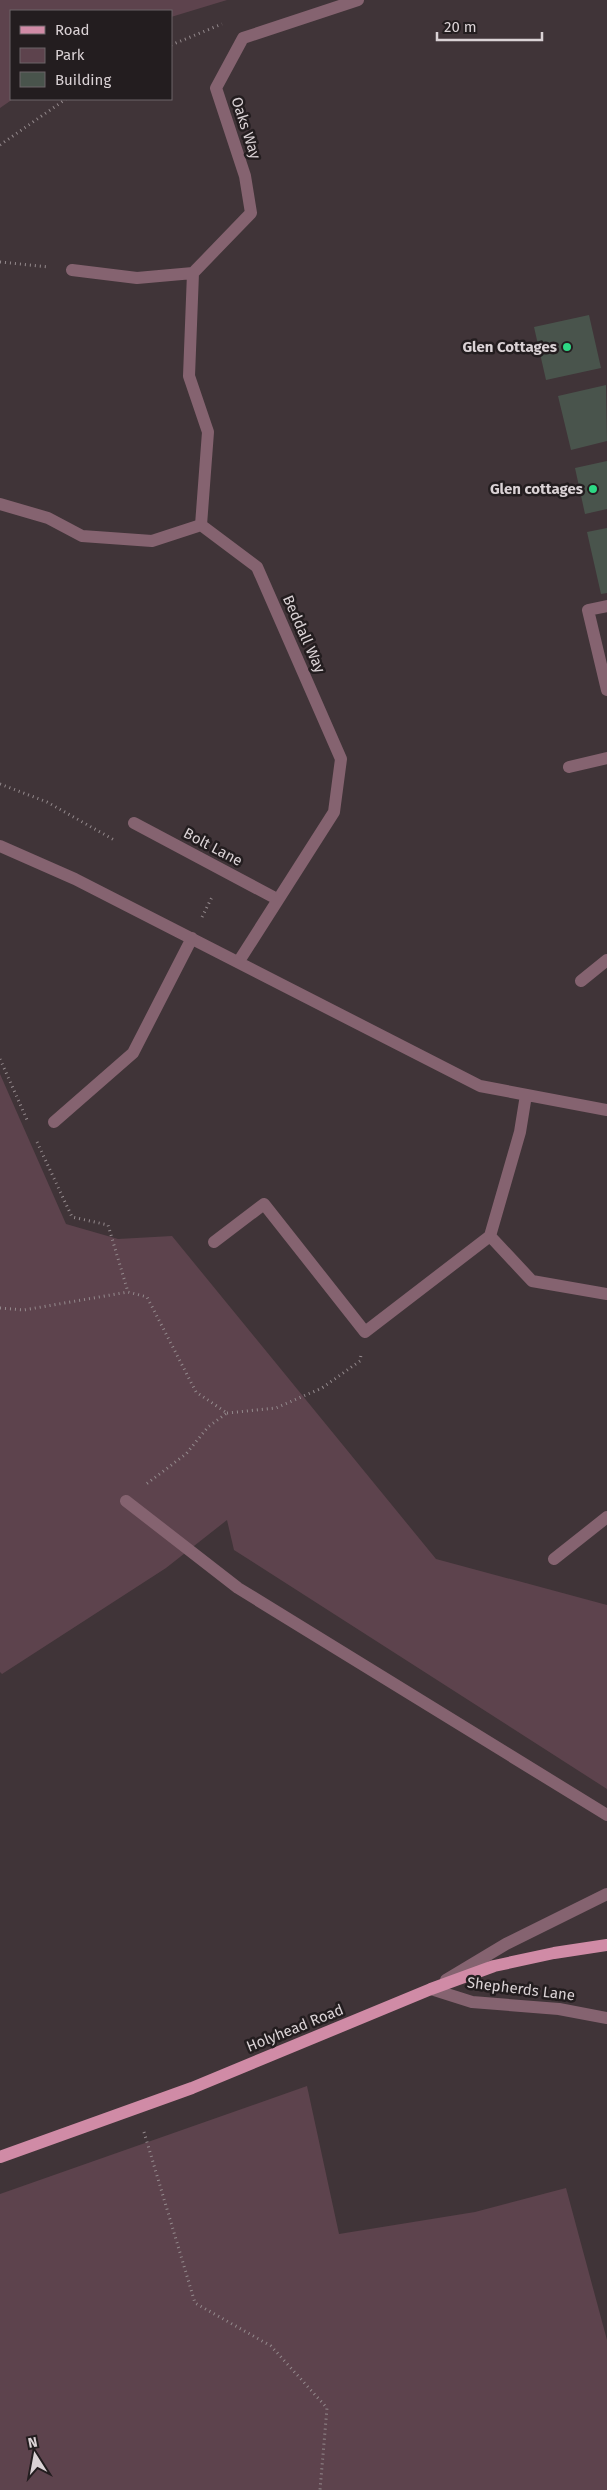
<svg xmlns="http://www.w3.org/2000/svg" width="607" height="2490" viewBox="0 0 607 2490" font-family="'Fira Sans',sans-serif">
<rect width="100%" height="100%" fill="#403438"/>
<!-- green -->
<path fill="#5d434d" d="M0,0H227L171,17V11H11V99H13L0,108Z
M0,1074L66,1224L118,1239L172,1236L436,1559L607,1605V1789L234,1550L227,1520L166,1568L2,1674L0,1672Z
M307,2086L339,2234L475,2212L566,2188L607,2340V2490H0V2194Z"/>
<!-- building -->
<path fill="#49544c" d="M589,315L601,368L546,380L534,327Z
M606,385L607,441L571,450L558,396Z
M607,461V509L585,514L575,468Z
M607,528V593L601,594L587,532Z"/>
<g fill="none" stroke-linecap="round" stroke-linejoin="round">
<!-- path -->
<path stroke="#948a8d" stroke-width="3" stroke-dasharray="1 4" stroke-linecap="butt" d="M171,45L222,24
M0,145L66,99
M0,262L49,267
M0,784L47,802L116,841
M202,917L213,895
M0,1059L28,1122
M37,1142L72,1217L108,1225L128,1292
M0,1308L24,1310L128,1292L147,1297L196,1392L227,1413L208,1427L186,1454L145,1485
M227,1413L276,1408L322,1388L360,1361L361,1355
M144,2132L195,2303L271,2346L327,2408L320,2490"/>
<!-- minor -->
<path stroke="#856370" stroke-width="12" d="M72,270L137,278L193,273
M0,504L48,518L82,536L152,541L201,525L257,567L341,759L334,812L239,961
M201,525L208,432L189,376L193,273L251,213L245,176L216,88L243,38L358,0
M607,606L588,610L607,690
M569,767L607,758
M134,823L277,899
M0,846L75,879L480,1086L607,1110
M581,981L607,960
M526,1095L520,1132L490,1236L532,1281L607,1294
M54,1122L133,1053L192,938
M214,1242L264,1204L365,1332L490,1236
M126,1501L238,1588L607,1815
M554,1559L607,1517
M446,1980L506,1944L607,1894
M431,1989L472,2002L559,2009L607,2018"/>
<!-- major -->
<path stroke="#d08ba6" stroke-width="12" d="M0,2157L192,2088L431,1989L494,1966L554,1953L607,1945"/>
</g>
<!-- markers -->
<g fill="#2dd884" stroke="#231d1f" stroke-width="2">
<circle cx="567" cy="347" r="5"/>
<circle cx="593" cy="489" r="5"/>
</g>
<g text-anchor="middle" stroke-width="5" stroke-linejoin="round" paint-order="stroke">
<!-- street labels -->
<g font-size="15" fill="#dad2d5" stroke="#231d1f">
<text transform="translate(246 128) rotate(72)" y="5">Oaks Way</text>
<text transform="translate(304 634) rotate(66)" y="5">Beddall Way</text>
<text transform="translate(213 847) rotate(28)" y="5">Bolt Lane</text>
<text transform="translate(521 1989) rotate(7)" y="5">Shepherds Lane</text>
<text transform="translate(295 2028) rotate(-22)" y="5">Holyhead Road</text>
</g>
<!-- poi labels -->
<g font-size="15" font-weight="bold" fill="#dad2d5" stroke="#231d1f" text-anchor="end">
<text x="557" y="352">Glen Cottages</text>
<text x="583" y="494">Glen cottages</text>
</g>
</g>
<!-- legend -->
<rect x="10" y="10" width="162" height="90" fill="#231d1f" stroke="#6c6568"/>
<rect x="20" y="26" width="25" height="8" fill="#d08ba6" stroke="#6c6568"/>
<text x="55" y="35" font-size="15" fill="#dad2d5">Road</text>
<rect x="20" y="48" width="25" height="15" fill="#5d434d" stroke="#6c6568"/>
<text x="55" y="60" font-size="15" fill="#dad2d5">Park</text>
<rect x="20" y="72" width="25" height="15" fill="#49544c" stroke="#6c6568"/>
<text x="55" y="85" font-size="15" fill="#dad2d5">Building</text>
<!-- north arrow -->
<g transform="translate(35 2455) rotate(349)" stroke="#231d1f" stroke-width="4" paint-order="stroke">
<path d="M0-4L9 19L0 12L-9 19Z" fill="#dad2d5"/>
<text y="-8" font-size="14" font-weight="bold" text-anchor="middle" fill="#dad2d5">N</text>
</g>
<!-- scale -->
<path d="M437 32v8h105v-8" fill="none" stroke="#dad2d5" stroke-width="2.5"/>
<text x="444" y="32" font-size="15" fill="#dad2d5" stroke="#231d1f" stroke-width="4" paint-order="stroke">20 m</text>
</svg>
